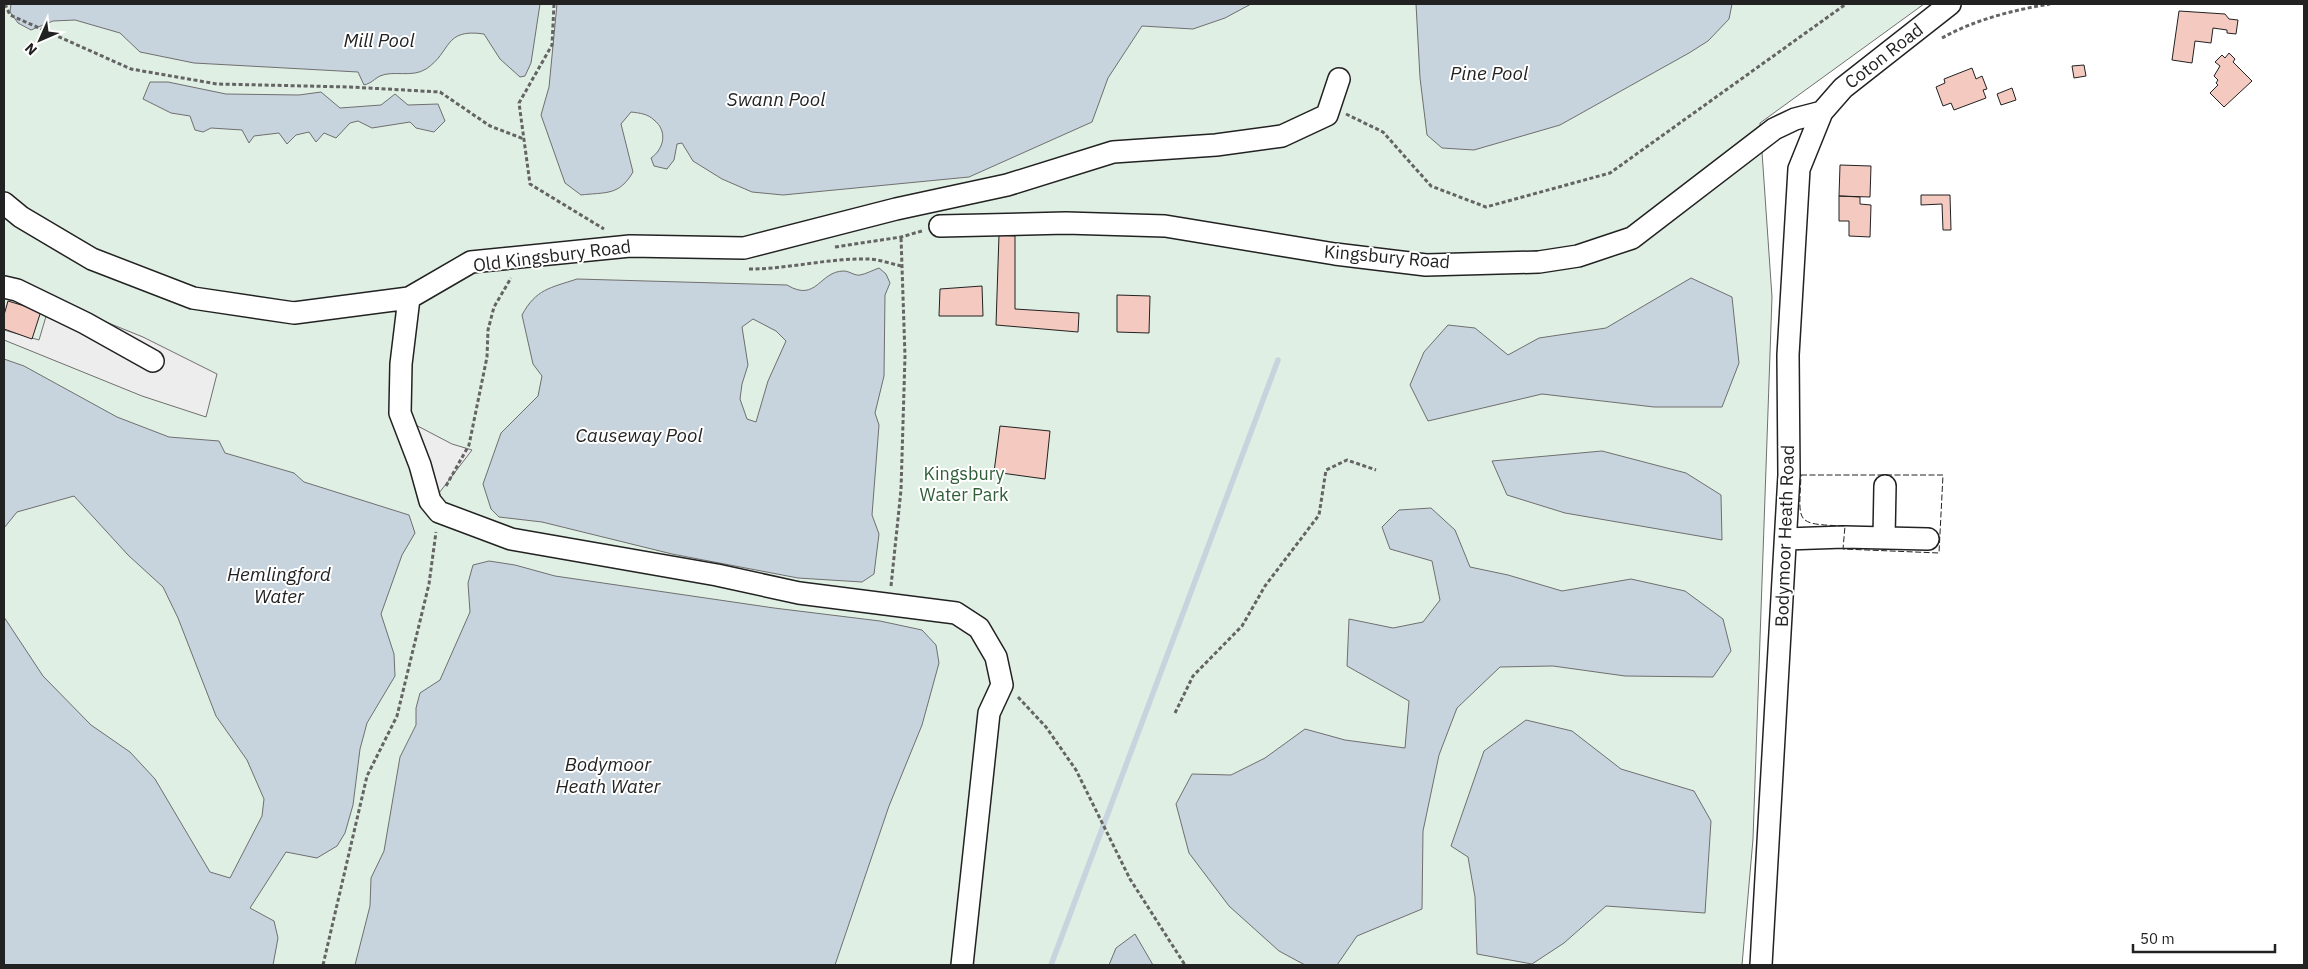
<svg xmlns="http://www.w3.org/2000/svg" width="2308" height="969" viewBox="0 0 2308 969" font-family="'IBM Plex Sans',sans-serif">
<rect width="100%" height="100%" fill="#fff"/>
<!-- green -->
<path fill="#e0efe3" stroke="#6f6f6f" d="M4,4H1924L1760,123L1772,297L1753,839L1742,965H4Z"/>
<!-- parking -->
<path fill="#ededed" stroke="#6f6f6f" d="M74,309L143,337L217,374L206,417L142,396L4,340V330L39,340L47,313Z
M410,422L452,444L472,450L436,497Z"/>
<!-- water -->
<path fill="#c7d3dd" stroke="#6f6f6f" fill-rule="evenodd" d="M11,4H540L531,63L525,76L520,77L500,59L484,34C443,28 452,52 426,69C412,78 393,70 380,76C374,79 372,83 364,85L358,72L194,63L140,52L120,33L75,20L53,21L31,30L18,23L10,12Z
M557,4H1251L1225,18L1193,29L1142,26L1108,78L1092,122L969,177L783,195L752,192L722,179L693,161L682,143L677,144L674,160L667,169L654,166L651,158C664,149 668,131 654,120C648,114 640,113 631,112L621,124L633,172C619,196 606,192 581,195L565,183L541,115L549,87Z
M1416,4H1732L1729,19L1708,41L1689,53L1560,125L1474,150L1442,148L1427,135L1420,78Z
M150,82H168L226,94L299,95L321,92L340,108L381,105L395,94L408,105L438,104L445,121L434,132L416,128L410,122L372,128L358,121L350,123L336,138L324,133L316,142L309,132L296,135L287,144L279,133L254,136L249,143L242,130L211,128L203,132L195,130L190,116L171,113L143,99Z
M879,268L886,274L890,283L885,295L884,376L875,413L879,425L872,515L879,534L874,574L862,582L798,578L672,554L542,522L499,517L491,509L483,484L501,433L538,396L542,376L533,364L522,315C536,289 550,288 577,279L787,285C817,303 819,271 844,271C849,271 855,276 860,275C866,274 873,270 879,268ZM753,319L776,331L786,341L768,381L756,422L747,419L740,399L742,384L748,365L742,327Z
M1691,278L1732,297L1739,363L1722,407H1654L1542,394L1428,421L1410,385L1424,352L1448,325L1475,328L1508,355L1539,338L1606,328Z
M4,359L24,366L117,417L169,437L219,441L225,453L294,473L304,482L409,515L415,533L402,555L381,614L394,654L395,676L367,723L360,749L353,805L345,833L337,846L317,858L286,852L250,908L274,921L278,938L273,965H4V617L43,676L91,725L130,752L155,779L210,872L230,878L262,816L264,799L247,760L216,716L178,618L163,587L128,555L74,496L17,512L4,528Z
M1602,451L1686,473L1721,495L1722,540L1565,513L1507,495L1492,461Z
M1431,508L1455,530L1470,567L1508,575L1562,591L1631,579L1685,591L1723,619L1731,651L1713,677L1625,676L1553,666L1500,667L1457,708L1439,755L1423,831L1422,909L1357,936L1337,965H1305L1279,951L1229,906L1189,853L1176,804L1192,774L1231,775L1265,758L1305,729L1345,740L1405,748L1409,701L1347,666L1349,619L1393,628L1423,622L1440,600L1432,561L1390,549L1382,527L1399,510Z
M489,561L515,565L555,576L774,608L880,621L922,630L936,645L939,663L922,725L889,806L835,965H355L370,906L371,878L384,851L400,757L416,725V708L420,693L440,680L470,612L468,583L473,565Z
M1526,720L1572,731L1621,769L1694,791L1711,821L1705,913L1606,906L1564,943L1532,964L1477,954L1475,897L1468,857L1451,846L1484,751Z
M1135,934L1153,965H1109L1116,948Z"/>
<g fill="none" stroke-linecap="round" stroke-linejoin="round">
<!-- stream -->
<path stroke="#c7d3dd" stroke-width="5.5" d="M1051,965L1278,360"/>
</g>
<!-- building -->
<path fill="#f3c9c0" stroke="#222" d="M2179,11L2225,14L2229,19L2238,20L2236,34L2227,33V30L2213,28L2211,43L2195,41L2192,63L2172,60Z
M2229,53L2235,59L2233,62L2252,81L2224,107L2210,93L2218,85L2216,83L2218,80L2214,76L2220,66L2215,62L2222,55L2225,58Z
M2084,65L2086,76L2074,78L2072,66Z
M1972,68L1976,79L1982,76L1987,89L1983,90L1986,98L1954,110L1951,103L1943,106L1936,87L1945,83L1944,79Z
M2012,88L2016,100L2001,105L1997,94Z
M1840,165L1871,166L1870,197L1839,196Z
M1921,195H1950L1951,230H1943L1942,204L1921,205Z
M1839,196L1860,197V204L1871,205L1870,237L1849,236V221H1839Z
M999,235L1015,236V309L1079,313L1078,332L996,325Z
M982,286L983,316H939L940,289Z
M1117,295L1150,296L1149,333L1117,332Z
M8,301L41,311L32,339L4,329V315Z
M1000,426L1050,431L1045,479L994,472Z"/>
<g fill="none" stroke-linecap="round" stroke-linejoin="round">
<defs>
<path id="minor" d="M4,203L21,217L92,259L193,298L294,313L409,298L471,262L630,246L744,248L896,209L1007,185L1113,152L1216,145L1282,136L1327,115L1339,79
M940,226L1066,223L1165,226L1335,254L1426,265L1539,262L1578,256L1632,238L1774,129L1795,119L1822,112
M4,287L17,290L85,323L153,361
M409,298L401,364L400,413L420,465L430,501L439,512L511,539L717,575L799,593L956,613L979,628L996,657L1002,685L989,713L962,965
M1884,538L1885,486
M1786,539L1844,537L1928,539
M1761,965L1789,475L1788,355L1799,169L1822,112L1843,88L1950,4"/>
</defs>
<!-- minor casing -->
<use href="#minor" stroke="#222" stroke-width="24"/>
<!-- path -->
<path stroke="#646464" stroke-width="3" stroke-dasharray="4 2.5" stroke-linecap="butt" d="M5,4L10,15L131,69L217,84L350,87L440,92L490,126L524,139
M554,4L552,45L519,103L530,184L604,229
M1942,38C1974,20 2013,10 2050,4
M1346,114L1383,132L1431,186L1486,207L1610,173L1846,4
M835,247L901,237L922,231
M749,269C789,269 828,258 868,259C879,259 891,264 902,266
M446,486L469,445L487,357L488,330L494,307L511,278
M891,586L901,490L905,356L901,237
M1018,697L1046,727L1076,770L1130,879L1185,965
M1175,713L1193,676L1242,626L1265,586L1319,515L1326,470L1347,460L1376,470
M323,965L367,776L397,716L429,584L436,532"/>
<!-- minor -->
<use href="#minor" stroke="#fff" stroke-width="21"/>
<!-- fence -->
<path stroke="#222" stroke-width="1" stroke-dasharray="6 2.5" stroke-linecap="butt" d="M1801,475H1943L1939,553L1843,549L1845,526C1794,524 1799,524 1801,475Z"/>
</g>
<g text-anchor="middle" stroke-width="4" stroke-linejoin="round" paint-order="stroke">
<!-- street labels -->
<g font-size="18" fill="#222" stroke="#fff">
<text transform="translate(1884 56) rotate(-38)" y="6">Coton Road</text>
<text transform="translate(552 256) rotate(-7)" y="6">Old Kingsbury Road</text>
<text transform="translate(1387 257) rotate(5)" y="6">Kingsbury Road</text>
<text transform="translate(1785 536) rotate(-88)" y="6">Bodymoor Heath Road</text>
</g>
<!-- park labels -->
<g font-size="18" fill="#2f5e38" stroke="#fff">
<text x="964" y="480">Kingsbury<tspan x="964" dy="21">Water Park</tspan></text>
</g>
<!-- water labels -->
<g font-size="19" font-style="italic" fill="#222" stroke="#fff">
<text x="379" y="47">Mill Pool</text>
<text x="1489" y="80">Pine Pool</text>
<text x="776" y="106">Swann Pool</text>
<text x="639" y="442">Causeway Pool</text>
<text x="279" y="581">Hemlingford<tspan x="279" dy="22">Water</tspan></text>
<text x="608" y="771">Bodymoor<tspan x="608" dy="22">Heath Water</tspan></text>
</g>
</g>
<!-- border -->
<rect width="2308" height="969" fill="none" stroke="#222222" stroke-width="10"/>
<!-- north arrow -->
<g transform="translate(40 40) rotate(225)" stroke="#ffffff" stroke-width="4" paint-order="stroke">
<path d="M0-4L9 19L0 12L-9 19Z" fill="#222222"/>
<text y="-8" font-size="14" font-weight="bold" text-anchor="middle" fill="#222222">N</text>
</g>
<!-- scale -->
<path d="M2133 944v8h142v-8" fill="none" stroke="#222222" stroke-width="2.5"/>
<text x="2140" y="944" font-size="15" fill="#222222" stroke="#ffffff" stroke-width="4" paint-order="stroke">50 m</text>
</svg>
